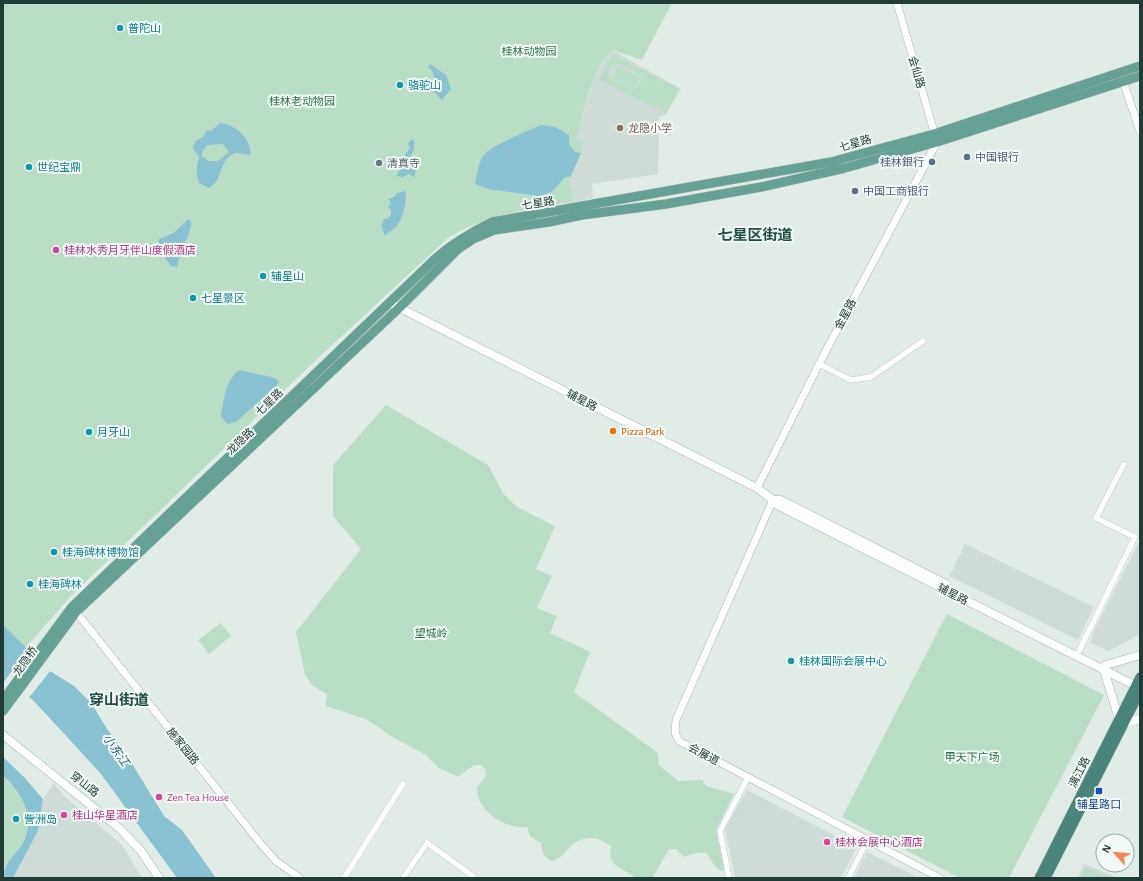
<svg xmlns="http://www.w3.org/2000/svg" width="1143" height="881" viewBox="0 0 1143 881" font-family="'Alegreya Sans','Noto Sans SC',sans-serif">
<rect width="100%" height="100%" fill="#e1ece7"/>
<!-- built -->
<path fill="#cfdbd7" d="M612,50L681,89L666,114L659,117L658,174L592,184L593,198L574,202L569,181L581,153L577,138L594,76L606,57Z
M1140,540V634L1109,651L1091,643L1093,633Z
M965,544L1094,607L1078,640L949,576Z
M54,783L64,796L122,845L142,878H13L38,831L43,799Z
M747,790L857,847L841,878H735L725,829Z
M867,852L919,878H854Z
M1084,864L1118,878H1078Z"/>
<!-- green -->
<path fill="#baddc5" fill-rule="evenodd" d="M3,3H672L642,60L612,50C589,73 586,108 577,138L583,141L581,153L569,181L574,202C530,208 487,215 449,237L317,359L71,596L25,648L3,625Z
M612,54L679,89L666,114L599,79ZM618,64L643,77L635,91L610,78L608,72L610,67Z
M618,66L640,78L634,89L612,78Z
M386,405L488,465L503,493L517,507L555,526L536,569L552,576L537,608L557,616L550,633L590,652L574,692L658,753L659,765L678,781L702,780L706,786L734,794L716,830L725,870L721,871C714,867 712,860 706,853H696L684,857L676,849H669L653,877L636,878C622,867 607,868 611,846C597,836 582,834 569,848C562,855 562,857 552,861C543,857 542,852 541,843L530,836L527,827C505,829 476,811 477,787L485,777L486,771C479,757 466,771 458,777L439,768L426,755L396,739L366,719L326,706L327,694L313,686L305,675L296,632L361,549L333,516V465Z
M947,614L1104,695L1009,878H960L842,817Z
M221,623L231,636L209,654L198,640Z
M3,776C19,791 36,817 25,839C20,850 10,860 3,870Z
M1085,868L1110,878H1080Z"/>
<!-- water -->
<path fill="#89c2d1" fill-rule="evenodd" d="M430,64L446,75L451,89L442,100L431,89C435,80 436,73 428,67Z
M220,123C235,124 250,138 251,153L250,155L235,153C219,159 223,181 209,188L199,183C195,174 197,166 199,157L193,148L196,141L204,136L206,130L211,131ZM223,144L229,152L218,161H208L202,156V152L207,145Z
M541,125L555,127L569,135V144L575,152L581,153L571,176L564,178L552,192L539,196L488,189L475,184C477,175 478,164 483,156C491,145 528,131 541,125Z
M413,139L414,141V150L410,156L416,169L414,177L409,174L403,177L397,176L403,157L410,148L408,143Z
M405,191C408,200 402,221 395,228C392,231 388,232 385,236L381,226L384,219H387L391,215V210L388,207L391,203L388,199L394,197L397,193Z
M188,219L191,221C193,229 179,254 177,267L171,266L157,246L159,239L174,233Z
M239,370L275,378L279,382L276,386L236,422L227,424L221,416C224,400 225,381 239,370Z
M3,625L50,671L74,686L92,704L107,729L123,749L164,816L182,830L216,878H177L101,774L68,738L32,699L3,685Z
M3,757L24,777L43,799L38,831L13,878H3C3,862 19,853 25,839C35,815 20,791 3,776Z"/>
<!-- pier -->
<path fill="#e1ece7" d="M29,649L51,670L28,699L3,688V683Z"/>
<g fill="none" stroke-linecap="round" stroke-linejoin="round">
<defs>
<path id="minor" d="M819,364L851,380L871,377L923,341
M1079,651L1135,537L1096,518L1124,464
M344,878L403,784
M403,878L427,843L473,876L472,878
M729,878L720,831L748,777
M848,878L868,840"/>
<path id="tertiary" d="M1123,81L1140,131
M757,488L819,364L937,142L897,3
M773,500L676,720L675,733L679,741L940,878
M73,608L260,843L276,861L300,878"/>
<path id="secondary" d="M394,305L757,488L773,500L777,505L1140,688
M773,500H781L946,584
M1106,665L1140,655
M1104,670L1119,719
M1124,723L1140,719
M3,735L119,828L141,851L159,878"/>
<path id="primary" d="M3,700L72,607L436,258C453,243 472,232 492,222L831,162L934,134L1140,66
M3,711L76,612L399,308L458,249L473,239L494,230L549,222L582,215L666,204L761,187L845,168L937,142L1140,76"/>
<path id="trunk" d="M1039,878L1140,677
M1046,878L1140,692"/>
</defs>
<!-- minor casing -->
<use href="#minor" stroke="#a4b4af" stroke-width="6"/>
<!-- tertiary casing -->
<use href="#tertiary" stroke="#a4b4af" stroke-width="8"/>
<!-- secondary casing -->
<use href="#secondary" stroke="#9fb7b0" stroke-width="9"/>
<!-- primary casing -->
<use href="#primary" stroke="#c1c8c7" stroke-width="10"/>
<!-- trunk casing -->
<use href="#trunk" stroke="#c1c8c7" stroke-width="10"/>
<!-- minor -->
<use href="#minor" stroke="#fff" stroke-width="5.5"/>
<!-- tertiary -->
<use href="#tertiary" stroke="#fff" stroke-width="7"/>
<!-- secondary -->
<use href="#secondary" stroke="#fff" stroke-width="8"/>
<!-- primary -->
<use href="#primary" stroke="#65a195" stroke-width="9"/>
<!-- trunk -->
<use href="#trunk" stroke="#49857a" stroke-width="9"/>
</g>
<!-- markers -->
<g fill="#0f9aa8" stroke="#f2f8f5" stroke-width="1.5">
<circle cx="120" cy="28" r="4"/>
<circle cx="400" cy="85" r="4"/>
<circle cx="29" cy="167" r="4"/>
<circle cx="263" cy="276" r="4"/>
<circle cx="193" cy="298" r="4"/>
<circle cx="89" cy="432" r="4"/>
<circle cx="54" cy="552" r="4"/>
<circle cx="30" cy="584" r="4"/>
<circle cx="791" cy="661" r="4"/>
<circle cx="16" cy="819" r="4"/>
</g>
<circle fill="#8d6e63" stroke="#f2f8f5" stroke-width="1.5" cx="620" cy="128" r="4"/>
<g fill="#5c6f8a" stroke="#f2f8f5" stroke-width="1.5">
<circle cx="967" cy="157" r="4"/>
<circle cx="932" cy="162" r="4"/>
<circle cx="855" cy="191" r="4"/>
</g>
<circle fill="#6b7280" stroke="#f2f8f5" stroke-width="1.5" cx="379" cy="163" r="4"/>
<g fill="#d1479c" stroke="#f2f8f5" stroke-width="1.5">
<circle cx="56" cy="250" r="4"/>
<circle cx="159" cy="797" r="4"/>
<circle cx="64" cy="815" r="4"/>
<circle cx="827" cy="842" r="4"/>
</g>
<circle fill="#e8710a" stroke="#f2f8f5" stroke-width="1.5" cx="613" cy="431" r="4"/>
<rect fill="#1a4fb4" stroke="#f2f8f5" stroke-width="1.5" x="1095" y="787" width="8" height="8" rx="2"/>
<g text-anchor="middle" stroke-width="4" stroke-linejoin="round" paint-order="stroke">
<!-- culture labels -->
<g font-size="11" fill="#0d838f" stroke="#f2f8f5" text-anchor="start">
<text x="128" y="32">普陀山</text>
<text x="408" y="89">骆驼山</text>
<text x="37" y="171">世纪宝鼎</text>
<text x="271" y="280">辅星山</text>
<text x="201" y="302">七星景区</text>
<text x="97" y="436">月牙山</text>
<text x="62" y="556">桂海碑林博物馆</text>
<text x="38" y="588">桂海碑林</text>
<text x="799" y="665">桂林国际会展中心</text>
<text x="24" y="823">訾洲岛</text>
</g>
<!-- park labels -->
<g font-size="11" fill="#2b734b" stroke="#f2f8f5">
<text x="529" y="55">桂林动物园</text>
<text x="302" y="105">桂林老动物园</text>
<text x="431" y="637">望城岭</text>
<text x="972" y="761">甲天下广场</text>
</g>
<!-- street labels -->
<g font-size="11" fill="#213c37" stroke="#f2f8f5">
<text transform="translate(917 72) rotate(74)" y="4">会仙路</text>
<text transform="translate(855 143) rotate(-16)" y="4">七星路</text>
<text transform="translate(538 203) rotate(-9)" y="4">七星路</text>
<text transform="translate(845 314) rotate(-62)" y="4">金星路</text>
<text transform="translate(582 400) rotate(27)" y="4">辅星路</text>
<text transform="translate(269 402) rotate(-44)" y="4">七星路</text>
<text transform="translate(240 441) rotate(-43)" y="4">龙隐路</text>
<text transform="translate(953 594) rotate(27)" y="4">辅星路</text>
<text transform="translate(25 661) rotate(-55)" y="4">龙隐桥</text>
<text transform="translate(183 746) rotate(51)" y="4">施家园路</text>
<text transform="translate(704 754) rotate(28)" y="4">会展道</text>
<text transform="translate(1079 772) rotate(-63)" y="4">漓江路</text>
<text transform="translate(85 784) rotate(38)" y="4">穿山路</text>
</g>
<!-- education labels -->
<g font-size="11" fill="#785e54" stroke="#f2f8f5" text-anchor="start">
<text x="628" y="132">龙隐小学</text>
</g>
<!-- service labels -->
<g font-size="11" fill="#4e5e75" stroke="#f2f8f5" text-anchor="start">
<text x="975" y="161">中国银行</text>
<text x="924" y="166" text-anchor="end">桂林銀行</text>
<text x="863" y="195">中国工商银行</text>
</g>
<!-- worship labels -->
<g font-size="11" fill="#5b616d" stroke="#f2f8f5" text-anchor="start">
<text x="387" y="167">清真寺</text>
</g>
<!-- hotel labels -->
<g font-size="11" fill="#b23c85" stroke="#f2f8f5" text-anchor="start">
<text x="64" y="254">桂林水秀月牙伴山度假酒店</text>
<text x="167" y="801">Zen Tea House</text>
<text x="72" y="819">桂山华星酒店</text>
<text x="835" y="846">桂林会展中心酒店</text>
</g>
<!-- food labels -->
<g font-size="11" fill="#c56008" stroke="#f2f8f5" text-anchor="start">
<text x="621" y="435">Pizza Park</text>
</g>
<!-- transit labels -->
<g font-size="11" fill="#164399" stroke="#f2f8f5">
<text x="1099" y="808">辅星路口</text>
</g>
<!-- water labels -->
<g font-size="12" font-style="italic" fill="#1b6478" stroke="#f2f8f5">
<text transform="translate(116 750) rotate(55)" y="4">小东江</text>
</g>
<!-- district labels -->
<g font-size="15" font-weight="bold" fill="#1d4e45" stroke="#f2f8f5">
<text x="755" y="240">七星区街道</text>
<text x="119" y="705">穿山街道</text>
</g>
</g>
<!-- border -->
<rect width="1143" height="881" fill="none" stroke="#213c37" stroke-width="8"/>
<!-- north arrow -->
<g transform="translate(1115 853) rotate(297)"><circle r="19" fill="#f2f8f5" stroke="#9eada9"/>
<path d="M0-3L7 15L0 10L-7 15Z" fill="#f28659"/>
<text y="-6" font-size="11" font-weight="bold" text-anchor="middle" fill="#213c37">N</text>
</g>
</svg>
